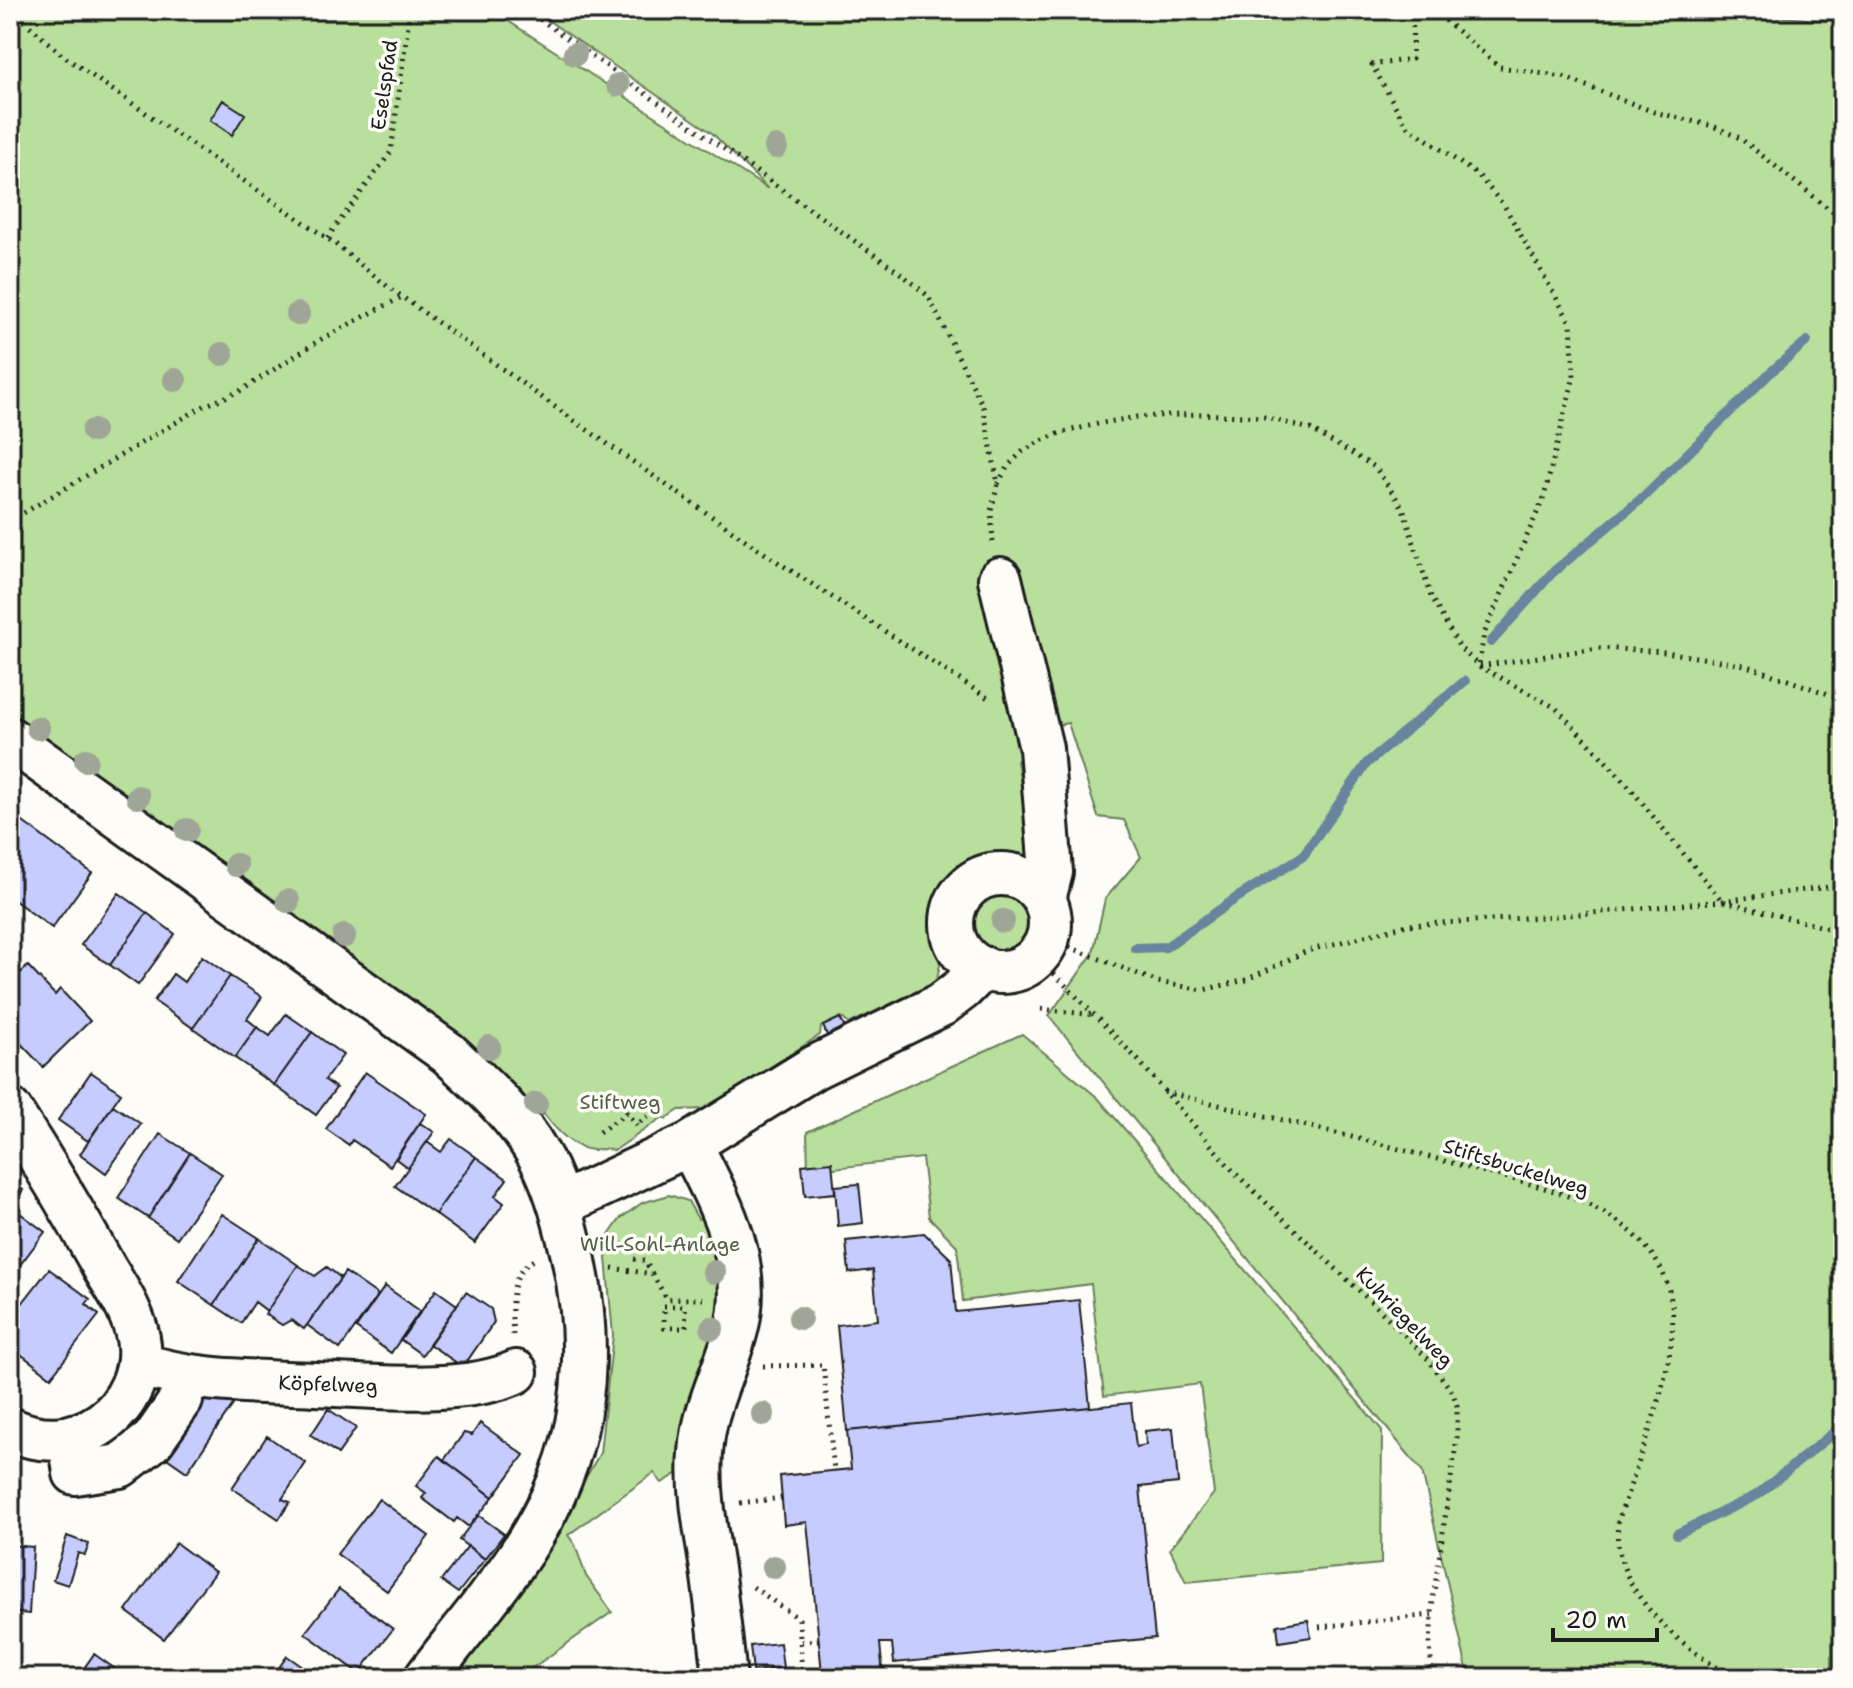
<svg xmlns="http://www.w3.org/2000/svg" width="1853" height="1688" viewBox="0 0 1853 1688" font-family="'Shantell Sans',sans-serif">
<rect width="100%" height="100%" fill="#fdfcf7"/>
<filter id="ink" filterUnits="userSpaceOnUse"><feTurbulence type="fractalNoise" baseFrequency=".0125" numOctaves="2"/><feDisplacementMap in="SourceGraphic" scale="16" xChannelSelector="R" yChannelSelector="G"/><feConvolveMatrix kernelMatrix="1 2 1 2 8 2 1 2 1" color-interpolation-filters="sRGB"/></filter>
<g filter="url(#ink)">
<!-- green -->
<path fill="#b8df9b" stroke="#6a7e5c" stroke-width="2" d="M10,10H491L768,189L712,133L533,10H1751L1753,14L1826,21L1843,10V1678H1469L1422,1471L1049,1016L1093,953L1105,899L1141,857L1124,820L1098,817L1068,723L1049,727L1017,761L1026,811L1029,859C984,839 932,869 930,920C930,936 938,949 940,963C940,969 937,976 936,982L849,1024L841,1017L821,1027L820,1035L706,1109L679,1110L666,1119L663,1117L614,1151C605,1148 604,1149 595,1150C575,1151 555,1129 544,1114L535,1120L471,1045L435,1017L368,973L159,820L10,716Z
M972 922a29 29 0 1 1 58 0a29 29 0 1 1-58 0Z
M1022,1034L1098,1098L1382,1430L1381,1564L1186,1582L1170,1549L1214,1493L1200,1384L1104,1396L1091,1284L963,1301L957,1246L929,1217L922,1158L808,1171L807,1132Z
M669,1195L688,1201L698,1219L707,1215L726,1291L683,1470L662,1483L654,1473L568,1535L575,1545L586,1576L612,1612L518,1678H452L547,1545L600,1453L613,1335L606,1258L609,1235L621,1218L642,1203Z"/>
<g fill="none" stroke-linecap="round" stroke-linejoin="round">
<!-- stream -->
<path stroke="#68849e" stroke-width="10" d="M1491,642L1552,573L1641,499L1772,371L1807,341
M1135,948L1166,947L1235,899L1303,856L1367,763L1465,681
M1677,1534L1757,1495L1843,1425"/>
</g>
<!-- building -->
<path fill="#c6ccfe" stroke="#1c1c1c" stroke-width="2" d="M223,100L245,114L232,135L210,120Z
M12,814L92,873L52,928L10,897Z
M119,893L147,913L110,965L81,945Z
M147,913L175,934L138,985L110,965Z
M202,956L230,976L193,1028L154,1001L173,974L184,982Z
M28,966L55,995L60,989L90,1021L43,1067L10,1032V983Z
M230,976L262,997L247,1019L257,1027L235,1058L193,1028Z
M286,1014L312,1032L274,1085L235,1058L257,1027L270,1036Z
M840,1018L845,1028L828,1037L823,1026Z
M312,1032L343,1055L325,1080L336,1088L316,1115L274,1085Z
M91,1072L121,1093L88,1141L58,1120Z
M365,1072L426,1114L390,1166L352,1140L349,1145L326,1129Z
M113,1105L141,1124L106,1173L80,1154Z
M420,1123L434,1132L408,1168L396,1159Z
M160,1134L190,1153L148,1218L118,1198Z
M451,1139L476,1157L435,1214L395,1186L427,1142L441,1152Z
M190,1153L222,1174L177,1238L148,1218Z
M476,1157L507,1179L495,1196L504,1203L475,1243L435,1214Z
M832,1162L835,1193L805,1196L802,1165Z
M10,1181L23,1190L10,1209Z
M859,1184L863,1223L838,1226L835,1186Z
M12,1207L45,1232L10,1278V1209Z
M222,1214L259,1238L214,1305L178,1281Z
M924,1233L951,1259L956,1312L1079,1300L1090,1407L847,1431L837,1325L878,1320L873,1270L849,1273L846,1241Z
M259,1238L298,1265L267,1311L255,1302L241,1323L214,1305Z
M298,1265L315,1276L327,1267L341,1278L304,1329L291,1320L282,1325L265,1314Z
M49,1269L90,1299L86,1304L99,1315L51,1377L10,1346V1319Z
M345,1272L378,1295L340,1349L307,1325Z
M385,1286L420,1311L391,1353L356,1328Z
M436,1290L457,1305L422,1355L401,1340Z
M466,1292L491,1309L494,1322L463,1367L429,1344Z
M201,1389L241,1393L187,1472L158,1452Z
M1131,1403L1136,1447L1146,1445L1145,1431L1173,1428L1178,1483L1140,1487L1155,1638L894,1663L892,1643H880L883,1676L911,1674V1678H853L852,1670L822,1673L807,1522L784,1525L780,1476L851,1469L847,1431Z
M328,1409L356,1428L338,1454L311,1435Z
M480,1423L524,1455L493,1497L444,1460L464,1433L472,1435Z
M267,1436L306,1463L282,1499L290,1502L279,1519L232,1488Z
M439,1456L493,1497L469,1527L457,1518L454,1522L422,1498L426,1493L416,1486Z
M379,1499L429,1536L387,1591L337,1554Z
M478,1515L504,1534L485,1559L459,1540Z
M67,1536L89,1544L85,1555L78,1553L68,1585L53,1580Z
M176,1543L215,1572L164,1639L126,1611Z
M10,1545L33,1547L29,1614L10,1612Z
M468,1546L485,1559L458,1593L441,1581Z
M339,1589L393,1629L359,1673L305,1633Z
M1308,1620L1311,1637L1279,1642L1277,1625Z
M780,1643L783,1668L753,1671L750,1646Z
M94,1654L128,1678H77Z
M287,1656L319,1678H272Z"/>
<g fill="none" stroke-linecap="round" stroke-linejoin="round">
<defs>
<path id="minor" d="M1000,579L1041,748L1051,872L1044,899
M10,739L448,1053C480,1083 515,1114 537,1152C552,1177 560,1204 567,1232C591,1319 592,1410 554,1494C524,1561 470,1619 426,1678
M952 923a49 49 0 1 1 98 0a49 49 0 1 1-98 0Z
M10,1110C43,1161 74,1213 104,1267C117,1289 133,1312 138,1338C144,1370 128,1405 102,1423C74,1443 40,1443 10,1429
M690,1144C719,1201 754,1263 736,1330C725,1373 704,1406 701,1453C698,1491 706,1531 712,1569C717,1605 721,1642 725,1678
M560,1205L690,1144L813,1068L941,1005L962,989L983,968
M139,1364C196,1383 256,1381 315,1384C373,1386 464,1396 516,1372
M70,1438L75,1473L120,1466L153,1440L181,1400"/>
</defs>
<!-- minor casing -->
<use href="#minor" stroke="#1c1c1c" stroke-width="48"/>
<!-- path -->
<path stroke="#1c1c1c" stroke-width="5" stroke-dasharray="2 6" stroke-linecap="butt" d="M12,10L62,55L334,243L387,286L576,422L767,555L991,700
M527,10L903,275L928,296L983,406L998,484L991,511L993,543
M1413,10L1412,59L1372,65L1406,125L1479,176L1505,207L1571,324L1574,376L1544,497L1484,634L1479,665
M1433,10L1500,67L1563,77L1654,112L1713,126L1740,138L1843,220
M327,238L391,152L410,10
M998,484L1007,467L1022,452L1039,442L1060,433L1102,423L1137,417L1200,414L1264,417L1310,429L1375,467L1403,508L1431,597L1460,648L1479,666L1556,708L1626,783L1722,901L1843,932
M10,521L202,407L242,390L323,338L402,297
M1480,666L1598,648L1666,652L1744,665L1843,699
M1046,941L1067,946L1158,982L1203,990L1246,980L1307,951L1407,925L1558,916L1722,901L1843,885
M1037,956L1138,1060L1234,1172L1390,1320L1428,1359L1453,1393L1457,1406V1438L1433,1599L1430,1644L1432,1678
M1041,1009L1094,1015
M1164,1092C1266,1116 1369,1140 1470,1168C1516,1181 1567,1190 1608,1215C1642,1236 1667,1265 1672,1306C1679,1364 1636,1465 1618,1522C1610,1591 1681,1647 1734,1678
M640,1122L659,1109
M599,1132L627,1113L637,1126
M634,1259L645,1261L652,1273
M612,1268L652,1274L667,1299H703
M664,1306H685L686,1328H664Z
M513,1335C511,1309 508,1271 536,1259
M763,1366L823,1365L834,1470
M740,1503L782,1498
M753,1587L799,1619L802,1678
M1319,1627L1432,1615
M801,1642L819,1640"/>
<!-- minor -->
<use href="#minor" stroke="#fdfcf7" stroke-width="42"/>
</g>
<!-- trees -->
<g fill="#a0a697">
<circle cx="575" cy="54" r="12"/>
<circle cx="618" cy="85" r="12"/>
<circle cx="776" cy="147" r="12"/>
<circle cx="298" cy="314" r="12"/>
<circle cx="222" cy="354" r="12"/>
<circle cx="175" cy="380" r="12"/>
<circle cx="93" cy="431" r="12"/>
<circle cx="38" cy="728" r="12"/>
<circle cx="86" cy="760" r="12"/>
<circle cx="138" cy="797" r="12"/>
<circle cx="187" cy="830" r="12"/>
<circle cx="236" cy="865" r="12"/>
<circle cx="288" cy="901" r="12"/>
<circle cx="1003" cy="921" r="12"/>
<circle cx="344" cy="936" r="12"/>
<circle cx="489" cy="1047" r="12"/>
<circle cx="536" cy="1104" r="12"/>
<circle cx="714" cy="1272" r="12"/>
<circle cx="800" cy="1318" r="12"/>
<circle cx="712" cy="1328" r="12"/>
<circle cx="763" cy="1414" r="12"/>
<circle cx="774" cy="1567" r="12"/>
</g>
</g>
<g text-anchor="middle" stroke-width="7" stroke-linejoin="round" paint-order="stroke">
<!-- street labels -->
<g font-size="20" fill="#1c1c1c" stroke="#fdfcf7">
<text transform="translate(384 85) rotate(-82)" y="7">Eselspfad</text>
<text transform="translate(1516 1167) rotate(17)" y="7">Stiftsbuckelweg</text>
<text transform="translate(1405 1317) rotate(46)" y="7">Kuhriegelweg</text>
<text transform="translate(328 1384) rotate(2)" y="7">Köpfelweg</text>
</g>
<!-- park labels -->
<g font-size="20" fill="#536048" stroke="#fdfcf7">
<text x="620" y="1109">Stiftweg</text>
<text x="660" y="1251">Will-Sohl-Anlage</text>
</g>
</g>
<!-- margin -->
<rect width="1853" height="1688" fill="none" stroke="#fdfcf7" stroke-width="40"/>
<rect x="20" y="20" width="1813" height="1648" fill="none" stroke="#1c1c1c" stroke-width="3" filter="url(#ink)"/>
<!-- scale -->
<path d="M1553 1628v12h104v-12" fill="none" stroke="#1c1c1c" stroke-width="4"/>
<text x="1565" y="1628" font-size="24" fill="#1c1c1c" stroke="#fdfcf7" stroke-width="6" paint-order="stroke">20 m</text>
</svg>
